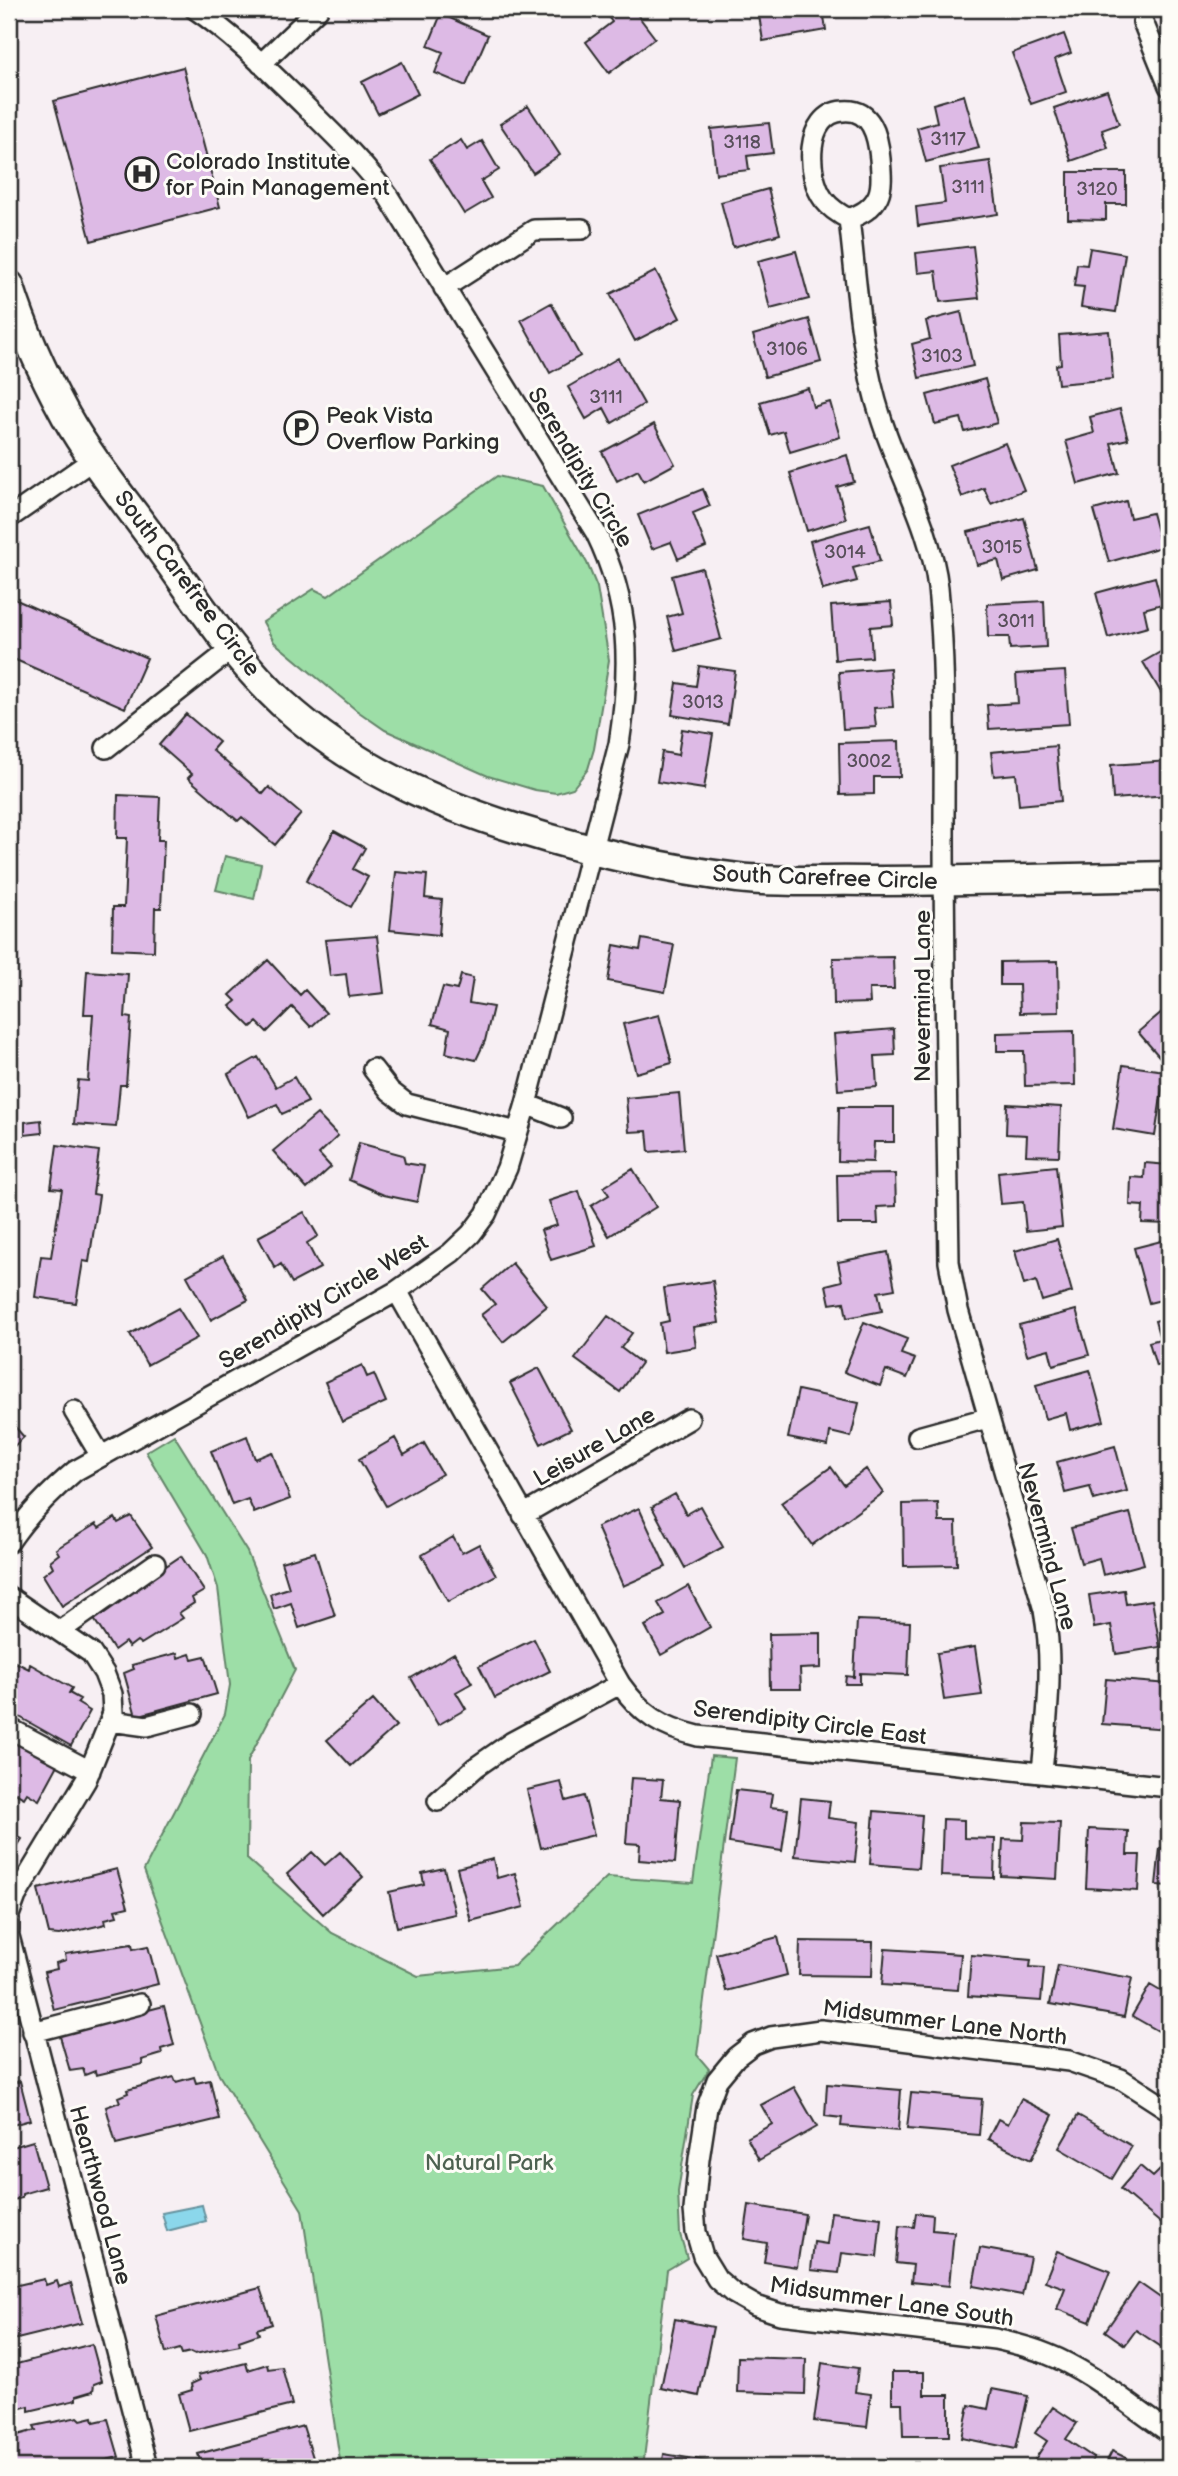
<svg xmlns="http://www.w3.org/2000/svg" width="1178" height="2476" viewBox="0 0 1178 2476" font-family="'Balsamiq Sans',sans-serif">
<rect width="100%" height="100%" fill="#f7eff3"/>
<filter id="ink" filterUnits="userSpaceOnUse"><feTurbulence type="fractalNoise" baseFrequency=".0143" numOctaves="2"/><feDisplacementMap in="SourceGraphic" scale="14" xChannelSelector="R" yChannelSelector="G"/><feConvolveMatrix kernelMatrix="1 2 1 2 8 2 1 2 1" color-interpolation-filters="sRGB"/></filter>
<g filter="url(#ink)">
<!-- green -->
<path fill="#9ddea7" stroke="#648469" stroke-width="2" d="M497,476L543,486L587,563L597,587L609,660L594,749L588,769L573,788L556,793L535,790L488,776L385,730L356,710L274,642L263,622L314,589L328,596Z
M225,856L261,864L254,899L216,890Z
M174,1435L247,1552L295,1670L248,1760L247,1859L332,1933L418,1976L514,1966L607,1877L693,1883L711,1756L735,1758L697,2055L709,2069L693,2095L678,2192L680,2234L687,2258L667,2270L643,2467H341L302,2210L219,2075L144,1870L225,1714L230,1685L218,1588L207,1555L146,1452Z"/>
<!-- water -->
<path fill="#8bd7eb" stroke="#65929e" stroke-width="2" d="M202,2205L206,2221L167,2231L162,2213Z"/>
<!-- building -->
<path fill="#ddbae5" stroke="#2b2b2b" stroke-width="2" d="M602,9H633L655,38L609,73L586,42L612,22Z
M758,9H823L826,30L763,41Z
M852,9H917L918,12L886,18L884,9L854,16Z
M441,14L488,35L466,86L435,73L443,52L428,46Z
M1064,34L1071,53L1055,59L1066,92L1031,104L1012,53Z
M402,62L418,94L378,114L362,82Z
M183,67L220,207L91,241L54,101Z
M1107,90L1119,124L1102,130L1108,148L1071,161L1054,108Z
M964,95L979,148L926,162L917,128L937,122L933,104Z
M528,106L560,155L533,173L500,124Z
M769,123L773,153L747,156L749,170L716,174L711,129Z
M461,140L467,150L482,141L499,170L481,181L491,198L464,214L430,159Z
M990,161L998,214L918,226L916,207L945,203L940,168Z
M1068,172H1126V204H1106V220L1068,219Z
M768,189L780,234L733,247L721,202Z
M973,246L979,298L940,302L936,271L918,273L916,253Z
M1090,248L1125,254L1116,312L1081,307L1084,287L1074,286L1077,264L1087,265Z
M796,251L809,299L770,309L758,261Z
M656,271L680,318L635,341L610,294Z
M551,303L580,356L550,373L521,320Z
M961,312L973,366L919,378L912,344L930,339L926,321Z
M809,319L821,362L765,377L753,335Z
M1109,331L1113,379L1058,384L1056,365L1061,364L1059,335Z
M618,358L644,404L612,423L604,408L586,419L568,387Z
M985,379L997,423L965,432L961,418L935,424L927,395Z
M808,388L813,407L830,402L840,437L790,452L784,431L770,435L760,402Z
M1120,409L1128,439L1111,443L1119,473L1078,484L1066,441L1094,433L1090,417Z
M654,424L675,464L644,481L638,470L617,481L602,452Z
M1005,443L1024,490L991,504L984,488L962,497L949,465Z
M847,455L854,482L837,487L846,519L807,531L790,473Z
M703,489L710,506L693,513L706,547L678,559L671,542L652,549L638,515Z
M1126,501L1130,518L1152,513L1161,547L1109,562L1094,510Z
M1024,518L1038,570L1003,580L998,560L977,565L968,532Z
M870,524L880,561L853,568L857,581L823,590L810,541Z
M702,568L721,639L676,651L667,617L682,613L672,576Z
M1155,577L1162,604L1144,609L1148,627L1108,638L1096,593Z
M12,598L147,658L125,708L9,657V606Z
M1044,601L1046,647L1010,649L1009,637H988L987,604Z
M891,602L893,625L870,627L872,657L835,660L831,606Z
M1169,647V700L1166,701L1143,662Z
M699,666L735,671L728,724L672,715L677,683L696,686Z
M890,668L893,707L874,708L876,727L843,729L839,672Z
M1065,671L1069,724L989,729L987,705L1018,703L1016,674Z
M186,714L219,742L212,750L263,794L269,787L301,814L275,845L242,817L238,821L188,778L192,774L159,745Z
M682,729L713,734L704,789L657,782L662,752L678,755Z
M899,741L900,777H874V794L840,795L839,743Z
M1056,746L1061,801L1019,805L1016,774L994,776L991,752Z
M1169,761V795L1113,799L1111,765Z
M118,795L160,797L158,840H164L161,908H155L154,951L112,949L113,907H124L127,838H117Z
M334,831L365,848L353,869L368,877L351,907L306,881Z
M396,872L427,875L425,898L442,900L439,935L390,930Z
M377,936L384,993L349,997L346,974L330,976L325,940Z
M642,939L674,945L665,992L608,981L614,945L640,950Z
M893,957L894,989H869L870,1003L834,1004L833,958Z
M268,960L300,995L305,990L326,1013L311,1027L292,1007L267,1032L257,1022L251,1027L230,1006L236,1001L230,995Z
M1058,961L1059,1012L1020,1013L1019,985H1000V962Z
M87,971L128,974L125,1017L131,1018L126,1085H120L116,1127L74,1124L78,1080L88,1081L91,1042L93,1014H84Z
M461,975L473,978L469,1003L493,1007L485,1041L476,1060L446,1053L450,1029L432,1024L443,987L457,990Z
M1169,1006V1057L1164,1062L1138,1032Z
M659,1015L672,1063L636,1073L623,1024Z
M894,1029L895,1055L875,1056L877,1087L838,1090L834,1034Z
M1074,1031L1075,1085L1025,1086L1024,1051H997V1033Z
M258,1057L276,1087L294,1077L308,1102L282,1114L277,1104L249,1117L228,1074Z
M1123,1065L1165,1071L1155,1136L1113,1129Z
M679,1093L684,1149L649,1152L647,1131L629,1132L626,1098Z
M1007,1104L1061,1107L1059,1156L1026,1155L1027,1135L1006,1134Z
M839,1107H894V1142H874L873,1162L838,1161Z
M317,1114L338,1136L319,1154L331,1167L307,1189L273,1151Z
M41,1120L42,1133L25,1135V1122Z
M359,1143L403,1155L405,1163L424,1166L417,1202L384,1195L349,1180Z
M57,1145L99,1151L93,1194L99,1195L89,1262L83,1261L76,1303L35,1297L41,1256L51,1257L62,1189L51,1188Z
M1145,1163L1169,1165V1224L1142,1223L1143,1206L1130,1205L1131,1177L1144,1178Z
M1056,1166L1062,1227L1026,1231L1023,1202L1001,1204L998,1172Z
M633,1169L656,1207L609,1236L591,1206L609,1195L604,1187Z
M895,1174L896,1206L877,1207L878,1224H838L837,1175Z
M579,1191L596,1246L551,1260L541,1230L557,1225L549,1201Z
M304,1212L318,1236L307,1243L320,1268L292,1283L281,1264L275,1268L258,1237Z
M1057,1239L1072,1292L1042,1301L1036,1281L1024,1285L1015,1251Z
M1169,1239V1298L1149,1303L1134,1248Z
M888,1252L895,1289L878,1292L882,1311L847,1318L844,1302L830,1304L826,1285L842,1281L838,1262Z
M223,1256L248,1300L211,1320L187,1276Z
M512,1263L547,1306L503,1342L481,1315L495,1304L482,1289Z
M713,1281L719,1323L693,1327L696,1347L664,1352L660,1323L669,1321L664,1288Z
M178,1308L197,1338L147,1365L130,1334Z
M1076,1310L1089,1355L1053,1365L1049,1349L1027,1355L1019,1325Z
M608,1316L632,1333L621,1348L641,1363L620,1392L575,1359Z
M1169,1317V1370L1167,1363L1156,1366L1149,1342L1160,1339L1155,1321Z
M864,1322L907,1339L901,1354L915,1359L907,1378L886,1370L880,1386L844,1372Z
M362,1365L367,1377L374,1374L386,1402L342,1422L325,1382Z
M539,1368L571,1429L541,1444L510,1383Z
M1090,1370L1104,1421L1070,1430L1066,1413L1045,1419L1036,1385Z
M798,1390L859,1403L851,1437L830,1432L828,1446L788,1438Z
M9,1420L24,1437L9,1451Z
M247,1436L255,1459L272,1452L290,1499L254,1513L248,1499L232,1505L211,1451Z
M395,1438L404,1455L424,1443L442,1474L386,1506L359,1459Z
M1115,1446L1127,1491L1094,1500L1090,1487L1065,1493L1057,1462Z
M831,1467L844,1485L866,1469L883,1493L812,1545L781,1503Z
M675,1494L686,1514L700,1506L723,1547L685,1568L652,1507Z
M938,1503L939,1522H956L957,1565L904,1566L903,1504Z
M639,1508L666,1567L623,1586L597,1527Z
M1130,1513L1144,1564L1103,1575L1099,1558L1081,1563L1071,1528Z
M131,1516L152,1547L62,1606L43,1575L53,1567L50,1561L59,1554L56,1549L96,1524L99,1528L115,1518L118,1523Z
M453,1537L462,1553L479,1544L496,1575L448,1602L422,1555Z
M315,1552L335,1616L299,1628L291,1603L274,1609L270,1594L289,1588L281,1562Z
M181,1556L204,1591L192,1598L194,1603L179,1613L183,1618L141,1644L137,1641L129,1647L125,1642L114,1650L92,1616Z
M688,1586L710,1627L661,1655L645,1626L665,1615L658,1603Z
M1124,1590L1126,1604L1152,1600L1160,1647L1116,1654L1111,1625L1094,1628L1089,1595Z
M857,1620L910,1622L908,1675L860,1673V1684H845L846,1676L854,1677Z
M821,1633V1668L800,1669L801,1689H770L769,1634Z
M534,1639L550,1671L495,1698L479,1666Z
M975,1647L982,1695L944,1700L937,1653Z
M177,1653L178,1658L190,1654L192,1659L205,1656L217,1694L136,1716L124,1673L134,1669L132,1665Z
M454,1653L472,1683L456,1692L466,1709L438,1725L411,1678Z
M11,1660L29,1669L30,1664L72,1688L69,1693L80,1699L77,1703L90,1711L71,1746L9,1711V1663Z
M1106,1679L1169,1684V1729L1102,1724Z
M373,1700L396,1726L351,1766L327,1740Z
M9,1739L58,1765L39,1800L27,1793L24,1798L13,1792L11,1797L9,1795Z
M631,1778L663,1780L661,1798L680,1800L675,1863L639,1860L640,1844L626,1843Z
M561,1782L566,1801L584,1796L594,1835L541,1848L527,1790Z
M736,1790L772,1794L770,1807L788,1809L782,1851L729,1843Z
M801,1798L830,1801L828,1818L859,1822L855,1862L795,1856Z
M874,1811L922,1815L918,1868L870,1864Z
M943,1819L964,1820V1838L995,1839L994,1878L941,1876Z
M1024,1822L1060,1823L1057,1879L1001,1876L1003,1839L1023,1840Z
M1089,1829L1128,1831L1127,1855H1140L1138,1891L1086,1888Z
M9,1830L22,1839L9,1859Z
M1160,1848L1169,1849V1886L1156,1885Z
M312,1852L325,1865L340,1852L363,1877L323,1914L287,1874Z
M493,1859L497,1878L515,1873L524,1907L471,1921L457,1868Z
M444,1868L455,1914L397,1927L389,1892L424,1884L422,1873Z
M117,1869L128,1907L115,1910L117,1916L105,1919L106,1924L59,1935L49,1934L38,1889Z
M778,1937L787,1975L726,1991L716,1954Z
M800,1941L873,1942L872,1976L799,1975Z
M132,1944L133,1949L148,1946L158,1984L54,2010L44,1972L57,1969L56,1963L66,1960L65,1954Z
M885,1949L961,1954L958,1990L882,1985Z
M971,1955L1031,1960L1030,1967L1044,1968L1041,2001L968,1996Z
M1058,1965L1132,1978L1124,2017L1050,2004Z
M1150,1985L1169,1996V2037L1132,2016Z
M164,2006L174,2045L161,2049L162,2054L142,2060L143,2064L96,2075L95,2071L85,2075L83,2069L70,2071L59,2033Z
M174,2077L176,2082L194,2077L196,2083L210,2080L219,2119L116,2144L106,2107L120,2102L118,2097L128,2093L127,2090Z
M20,2081L30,2120L9,2126V2084Z
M827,2084L901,2090L898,2131L841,2126L842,2118L825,2116Z
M794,2087L817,2127L759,2160L747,2138L772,2124L761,2105Z
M911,2093L982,2099L979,2135L907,2129Z
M1021,2099L1053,2115L1031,2160L988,2139L998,2119L1008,2124Z
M1078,2115L1132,2146L1112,2179L1059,2148Z
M33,2141L46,2187L22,2194V2198L9,2201V2148Z
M1165,2165L1169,2168V2221L1164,2226L1120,2189L1140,2166L1153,2177Z
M749,2205L805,2214L797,2267L764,2262L767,2243L744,2239Z
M831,2212L881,2218L877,2257L842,2253L839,2273L811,2270L814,2242L827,2244Z
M916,2213L933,2215L932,2230L954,2232L949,2286L911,2282L913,2265L896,2263L899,2226L914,2227Z
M980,2248L1030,2257L1022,2295L973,2286Z
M1057,2251L1110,2271L1090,2322L1057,2309L1065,2288L1045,2281Z
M44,2279L46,2285L57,2281L59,2287L71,2283L82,2323L9,2341V2287Z
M1139,2283L1169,2304V2338L1163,2348L1136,2330L1125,2345L1105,2331Z
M260,2288L272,2324L257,2329L259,2334L239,2341L240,2345L195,2354L191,2352L182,2354L180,2349L166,2353L156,2316Z
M675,2319L713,2327L699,2396L661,2388Z
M92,2344L102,2381L94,2384L93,2391L76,2396V2400L29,2411V2406L9,2411V2366Z
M738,2357L806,2359L805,2394L737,2392Z
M246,2363L248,2370L267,2364L268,2369L282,2367L292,2405L189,2431L179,2394L192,2390L191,2384L200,2380L198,2375Z
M822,2363L858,2368L855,2392L871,2394L867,2427L814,2421Z
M892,2372H924V2395H949V2436H903L902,2403H892Z
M992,2389L1028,2396L1016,2449L962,2438L969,2405L988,2409Z
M1053,2407L1077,2423L1066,2439L1094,2458L1087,2467H1030L1047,2441L1035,2433Z
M78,2417L81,2420L93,2417L94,2422L108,2419L119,2457L76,2467H9V2446L17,2443L14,2436L36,2430L34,2426Z
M303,2426L315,2464L300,2467H202L198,2454Z
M1112,2451L1145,2467H1104Z
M664,2454L719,2463L718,2467H662Z"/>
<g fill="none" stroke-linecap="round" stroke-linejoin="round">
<defs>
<path id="minor" d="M1143,22L1169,86
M261,64L318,9
M849,219C839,214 831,209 824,200C806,176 804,114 843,111C872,108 878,137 880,159C881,171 883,185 878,196C872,209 861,214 849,219C857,285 860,354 881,418C899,475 931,527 938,588C946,667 944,747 944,827C944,972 947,1117 949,1262L958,1310L1044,1610C1054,1664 1047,1717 1042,1772
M444,288L534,230L582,229
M9,518L94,459
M106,748L233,648
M373,1069L390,1091L407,1104L517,1132
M526,1104L561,1118
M397,1291L620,1684C642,1715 661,1727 698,1736L1169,1787
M74,1411L101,1456
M918,1437L987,1418
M523,1515L689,1419
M9,1542C28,1514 49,1493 75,1471L397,1291L451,1253L471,1234L486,1214L507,1168L526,1104L619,744C631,667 631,605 596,533L388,196C363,162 334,135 304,105C270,72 235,36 195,9
M9,1597L91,1653L104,1673L112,1694L113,1713L86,1780L16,1896L9,1915V1931
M60,1631L155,1564
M111,1721L147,1726L192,1714
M9,1728L90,1771
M438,1801L476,1767L512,1742L620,1684
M9,1936L147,2467
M33,2032L140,2004
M1169,2110L1121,2079L1069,2061L821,2030L771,2037L753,2044L736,2057L717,2080L707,2107L699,2159L694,2210L696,2232L703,2256L717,2279L733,2293L756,2306L780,2314L995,2339C1013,2343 1030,2347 1047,2354C1091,2371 1130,2406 1169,2432"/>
<path id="secondary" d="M9,285C23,330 43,374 66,416C92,462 127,503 157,545C196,599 233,657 282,703C352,767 431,802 521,830C592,852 664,869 738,878C781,883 825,880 867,881C968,881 1069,878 1169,876"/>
</defs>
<!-- minor casing -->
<use href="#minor" stroke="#2b2b2b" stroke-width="24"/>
<!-- secondary casing -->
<use href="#secondary" stroke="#2b2b2b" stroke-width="33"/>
<!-- minor -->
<use href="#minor" stroke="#fdfcf7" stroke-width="19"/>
<!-- secondary -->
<use href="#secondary" stroke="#fdfcf7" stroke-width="28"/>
</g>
</g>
<!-- icons -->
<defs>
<symbol id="hospital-ring" viewBox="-11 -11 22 22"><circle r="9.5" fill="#fdfcf7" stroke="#2b2b2b" stroke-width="1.5"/><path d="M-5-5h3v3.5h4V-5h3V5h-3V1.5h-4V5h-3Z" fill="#2b2b2b"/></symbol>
<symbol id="parking-ring" viewBox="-11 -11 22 22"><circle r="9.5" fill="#fdfcf7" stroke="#2b2b2b" stroke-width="1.5"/><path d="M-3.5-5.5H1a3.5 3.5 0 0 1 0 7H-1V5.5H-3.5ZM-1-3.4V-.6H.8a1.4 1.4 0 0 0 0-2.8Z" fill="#2b2b2b"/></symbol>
</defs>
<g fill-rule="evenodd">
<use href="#hospital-ring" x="123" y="155" width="38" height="38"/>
<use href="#parking-ring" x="282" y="409" width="38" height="38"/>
</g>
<g text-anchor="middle" stroke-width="6" stroke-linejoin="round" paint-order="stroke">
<!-- number labels -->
<g font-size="19" fill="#584f5a">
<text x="948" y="145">3117</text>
<text x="742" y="148">3118</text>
<text x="968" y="193">3111</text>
<text x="1097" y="195">3120</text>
<text x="787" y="355">3106</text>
<text x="942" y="362">3103</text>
<text x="606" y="403">3111</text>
<text x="1002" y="553">3015</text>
<text x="845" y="558">3014</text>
<text x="1016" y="627">3011</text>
<text x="703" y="708">3013</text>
<text x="869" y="767">3002</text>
</g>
<!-- poi labels -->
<g font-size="23" fill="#2b2b2b" stroke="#fdfcf7" text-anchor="start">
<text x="166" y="169">Colorado Institute<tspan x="166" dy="26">for Pain Management</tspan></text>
<text x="326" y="423">Peak Vista<tspan x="326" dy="26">Overflow Parking</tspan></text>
</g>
<!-- street labels -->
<g font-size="23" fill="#2b2b2b" stroke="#fdfcf7">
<text transform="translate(581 467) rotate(59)" y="8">Serendipity Circle</text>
<text transform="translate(188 583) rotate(53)" y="8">South Carefree Circle</text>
<text transform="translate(825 877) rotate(2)" y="8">South Carefree Circle</text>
<text transform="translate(922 996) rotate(-90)" y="8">Nevermind Lane</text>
<text transform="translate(323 1301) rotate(-31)" y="8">Serendipity Circle West</text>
<text transform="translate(594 1446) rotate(-30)" y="8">Leisure Lane</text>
<text transform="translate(1048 1546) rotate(75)" y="8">Nevermind Lane</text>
<text transform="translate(810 1722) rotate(7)" y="8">Serendipity Circle East</text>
<text transform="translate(945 2022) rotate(7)" y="8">Midsummer Lane North</text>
<text transform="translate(101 2195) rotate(75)" y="8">Hearthwood Lane</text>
<text transform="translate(892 2301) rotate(8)" y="8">Midsummer Lane South</text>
</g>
<!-- park labels -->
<g font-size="23" fill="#4d6150" stroke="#fdfcf7">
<text x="489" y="2170">Natural Park</text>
</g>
</g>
<!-- margin -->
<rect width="1178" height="2476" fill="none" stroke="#fdfcf7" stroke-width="35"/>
<rect x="18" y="18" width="1143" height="2441" fill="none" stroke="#2b2b2b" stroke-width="2.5" filter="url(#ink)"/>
</svg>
